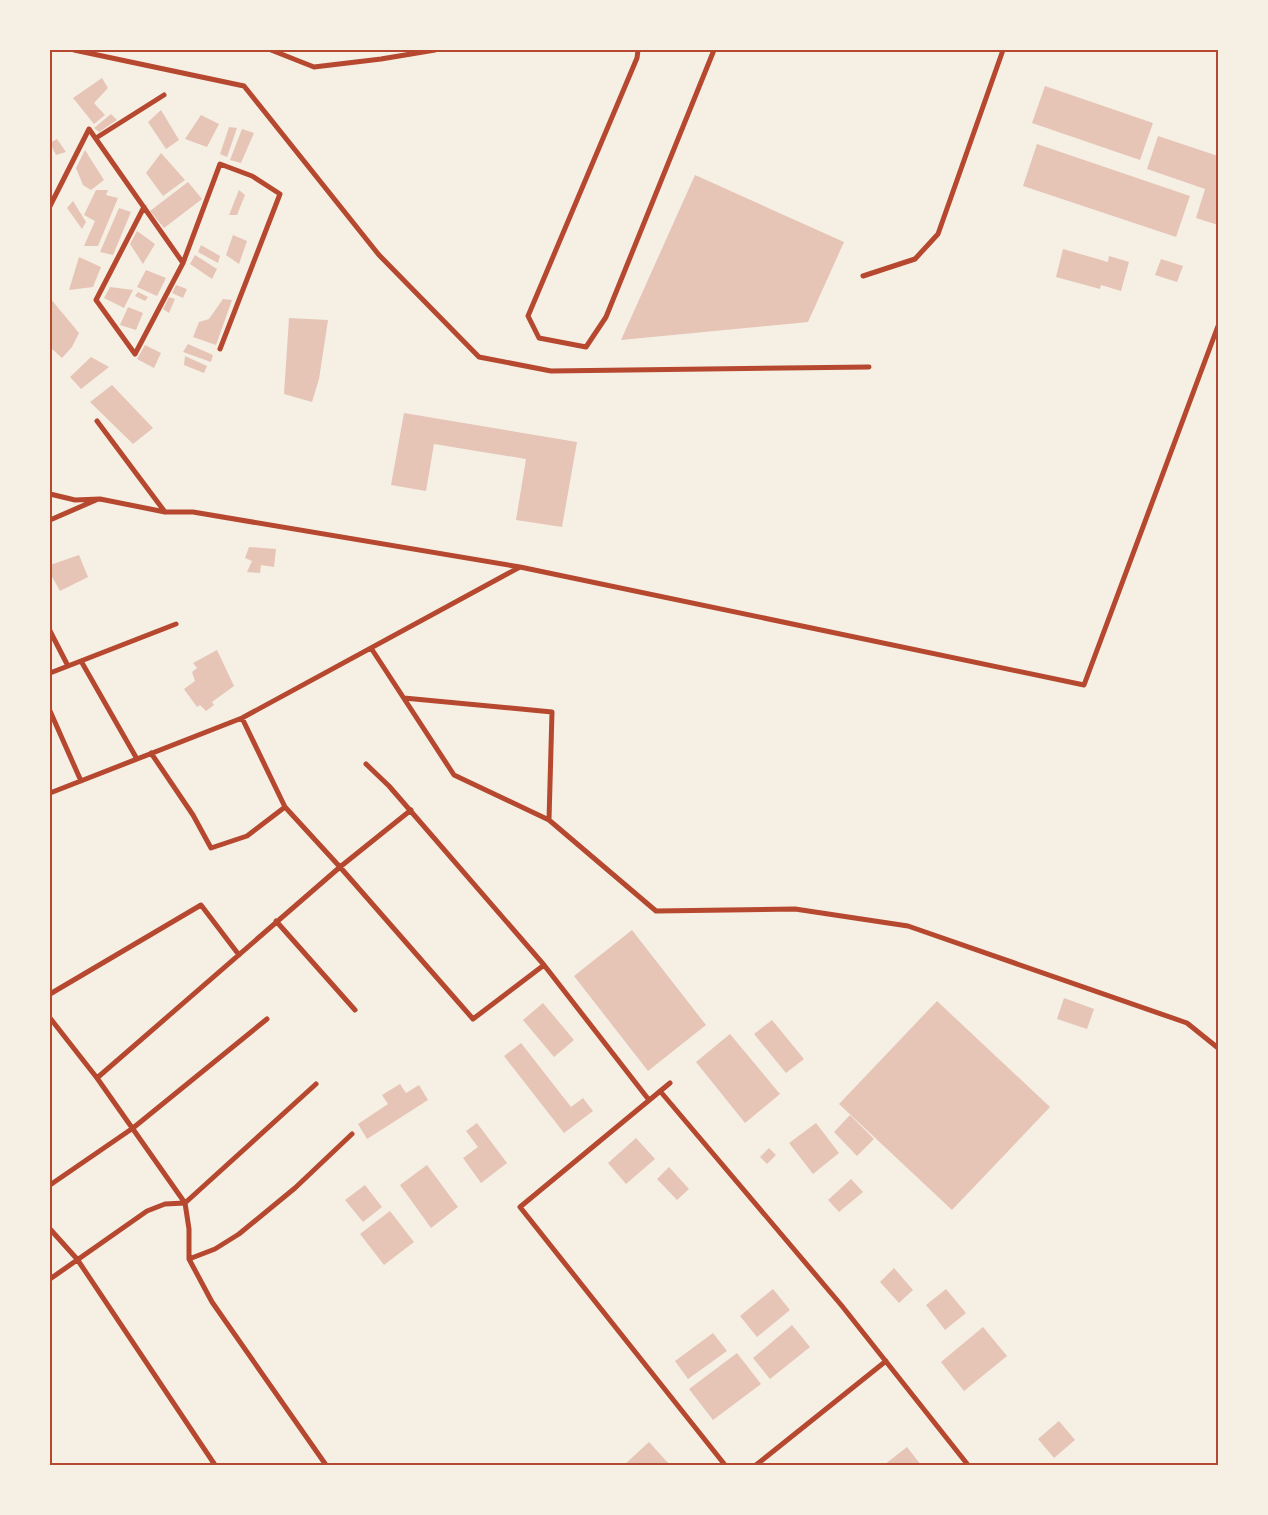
<svg xmlns="http://www.w3.org/2000/svg" width="1268" height="1515" viewBox="0 0 1268 1515" font-family="Arial,sans-serif">
<rect width="100%" height="100%" fill="#f6efe4"/>
<!-- building -->
<path fill="#e6c5b7" d="M102,78L108,88L94,103L105,115L94,124L73,98Z
M1045,86L1153,123L1140,160L1032,123Z
M161,110L179,140L166,149L148,122Z
M111,114L117,120L99,132L94,128Z
M201,115L219,124L207,147L185,139Z
M229,127L237,128L227,157L220,154Z
M242,129L254,133L241,163L230,160Z
M1158,136L1218,156V225L1196,218L1205,189L1147,169Z
M57,139L66,152L56,155L50,143Z
M1037,144L1190,196L1176,237L1023,186Z
M85,150L104,180L91,190L83,185L76,168Z
M161,153L185,180L163,196L146,173Z
M695,175L844,242L808,322L621,340Z
M188,182L202,199L164,228L150,211Z
M96,190H108L106,195L118,198L98,246H84L95,221L84,215Z
M239,190L245,195L237,215H229Z
M73,201L86,222L82,229L67,208Z
M119,208L131,212L113,255L100,252Z
M137,231L155,244L143,264L130,244Z
M233,235L247,241L239,264L226,255Z
M201,245L220,256L218,263L198,252Z
M1063,249L1108,262L1109,256L1129,262L1121,291L1101,285L1100,289L1056,277Z
M195,255L217,269L212,279L190,264Z
M79,257L101,267L93,287L69,290Z
M1161,259L1183,266L1177,282L1155,275Z
M146,270L166,278L157,296L137,287Z
M176,285L187,289L183,298L172,293Z
M110,287L133,290L124,308L104,298Z
M138,292L148,297L145,301L135,296Z
M169,297L175,299L169,313L163,309Z
M50,298L79,333L72,347L62,358L52,349L50,351Z
M223,299L232,300L216,345L193,337L199,322L209,319Z
M128,307L143,313L136,330L120,325Z
M289,318L328,320L319,379L312,402L284,394Z
M188,344L213,355L211,362L183,352Z
M145,345L161,353L154,368L137,359Z
M185,356L207,366L204,373L184,365Z
M91,357L109,367L81,389L70,377Z
M112,385L153,428L133,444L90,402Z
M404,413L577,442L562,527L516,520L526,459L434,444L426,491L391,485Z
M249,547L276,549L274,567L261,565L260,573L247,572L252,561L245,558Z
M79,555L88,577L60,591L50,573V565Z
M217,650L234,686L212,702L214,705L206,711L200,705L197,707L184,689L195,681L192,672L197,668L193,663Z
M632,930L706,1025L648,1071L574,976Z
M1064,998L1094,1009L1087,1029L1057,1019Z
M937,1001L1050,1107L952,1210L839,1104Z
M543,1003L574,1040L554,1057L523,1020Z
M772,1020L804,1059L786,1073L754,1034Z
M730,1034L780,1094L745,1123L696,1062Z
M521,1043L571,1107L583,1098L593,1111L564,1133L504,1056Z
M400,1084L406,1093L419,1085L428,1100L367,1139L358,1124L388,1104L382,1095Z
M850,1115L874,1139L857,1156L834,1132Z
M477,1123L507,1163L481,1183L463,1158L478,1147L466,1131Z
M816,1123L839,1153L813,1174L789,1143Z
M636,1138L655,1159L626,1184L608,1163Z
M769,1148L776,1155L767,1164L760,1157Z
M427,1165L458,1207L431,1228L400,1185Z
M669,1167L689,1189L677,1200L657,1179Z
M851,1179L863,1192L839,1212L828,1200Z
M365,1185L382,1207L363,1222L345,1200Z
M390,1211L414,1242L384,1265L360,1234Z
M894,1268L913,1290L899,1303L880,1282Z
M773,1289L790,1310L757,1337L740,1316Z
M946,1289L966,1313L945,1330L926,1305Z
M792,1325L810,1347L770,1379L753,1358Z
M983,1327L1007,1356L964,1391L941,1362Z
M713,1333L727,1351L688,1379L675,1361Z
M737,1353L761,1384L713,1420L689,1389Z
M1059,1421L1075,1440L1054,1458L1038,1439Z
M649,1442L670,1465H624Z
M907,1447L921,1465H884Z"/>
<g fill="none" stroke-linecap="round" stroke-linejoin="round">
<!-- minor -->
<path stroke="#b5482f" stroke-width="5" d="M74,50L244,86L379,255L479,357L551,371L869,367
M271,50L314,67L381,59L435,50
M638,50L637,58L528,316L539,338L586,347L606,317L714,50
M96,138L164,95
M50,206L89,129L183,263L220,164L252,176L280,194L220,349
M144,207L96,300L135,354L183,263
M863,276L915,259L938,234L1003,50
M97,421L165,512
M50,494L75,500L100,499L165,512H193L520,567L1084,685L1218,326
M50,520L96,500
M50,631L68,666
M371,648L454,775L549,820
M81,661L137,759
M50,673L176,624
M404,698L552,712L549,820L656,911L795,909L908,926L1187,1023L1218,1048
M50,711L81,781
M242,718L285,807L340,867L473,1019L544,965L389,786L366,764
M151,753L193,815L211,848L247,836L285,807
M50,793L242,718L520,567
M276,921L355,1010
M544,965L649,1100
M50,994L201,905L239,955
M50,1018L97,1078L340,867L411,810
M97,1078L185,1203L189,1229V1259L212,1302L326,1465
M670,1083L520,1207L725,1465
M660,1091L842,1306L968,1465
M50,1185L133,1128L267,1019
M50,1229L77,1259L215,1465
M189,1259L215,1249L239,1234L295,1188L352,1134
M50,1279L147,1211L165,1204L185,1203L316,1084
M756,1465L886,1361"/>
</g>
<!-- border -->
<rect width="1268" height="1515" fill="none" stroke="#f6efe4" stroke-width="102"/>
<rect x="51" y="51" width="1166" height="1413" fill="none" stroke="#b5482f" stroke-width="2"/>
</svg>
